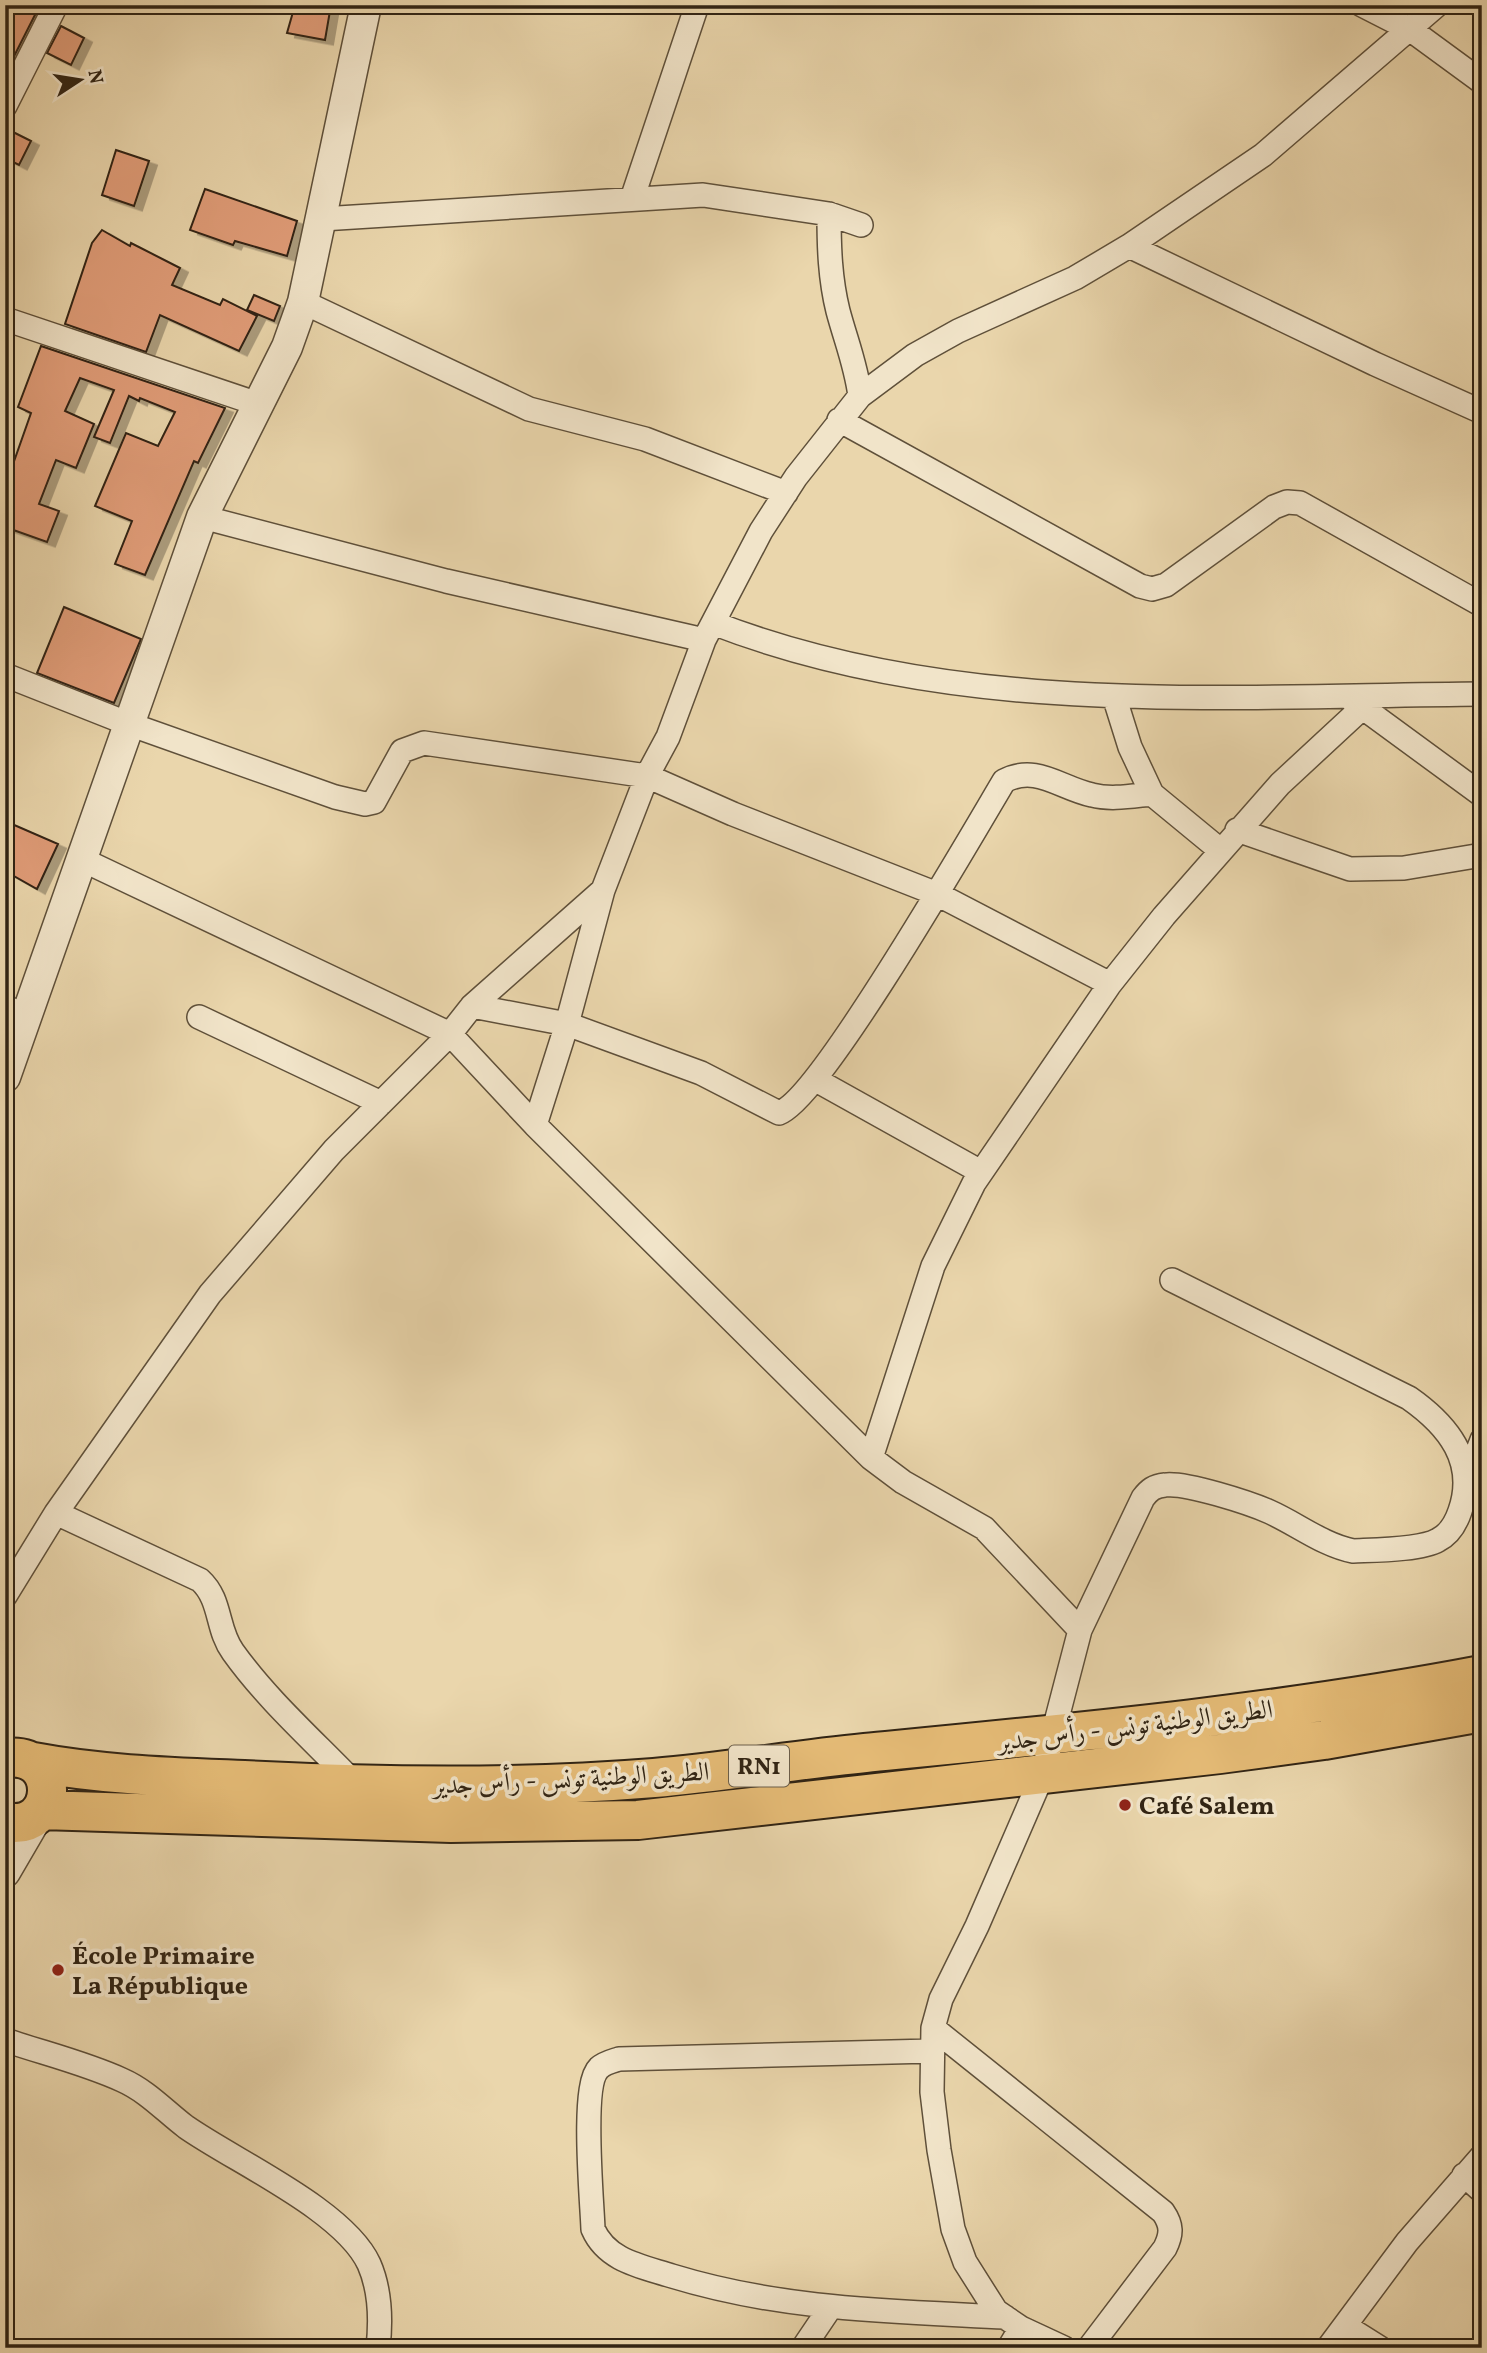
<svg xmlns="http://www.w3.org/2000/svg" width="1487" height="2353" viewBox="0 0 1487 2353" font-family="Vollkorn,Amiri,serif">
<defs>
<filter id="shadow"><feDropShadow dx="8" dy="4.5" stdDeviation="0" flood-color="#0004"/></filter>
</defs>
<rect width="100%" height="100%" fill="#ead6ac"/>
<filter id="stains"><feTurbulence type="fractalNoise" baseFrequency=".00286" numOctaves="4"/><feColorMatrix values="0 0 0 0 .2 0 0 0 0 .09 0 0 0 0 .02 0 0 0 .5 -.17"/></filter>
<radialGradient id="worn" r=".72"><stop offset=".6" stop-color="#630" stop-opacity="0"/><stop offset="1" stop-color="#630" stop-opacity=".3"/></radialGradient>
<!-- building -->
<path fill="#e19d79" stroke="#312414" stroke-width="2" filter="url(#shadow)" d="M9,5H40L5,74V14Z
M295,5H331L325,40L287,33Z
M61,26L84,38L71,65L47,53Z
M5,128L31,141L19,165L5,158Z
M116,150L149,161L134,206L102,195Z
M205,189L297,221L287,256L235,241L233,245L190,230Z
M102,230L130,246L131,243L180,268L172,285L220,305L223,299L257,316L239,351L160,315L146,352L65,324L92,243Z
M254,295L280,306L274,321L247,310Z
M41,346L225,408L198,463L194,461L145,575L115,564L132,521L95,506L126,433L158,446L175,412L140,398L139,401L129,396L110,443L94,437L114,390L80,378L65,411L94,424L76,468L56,460L39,504L59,511L47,542L5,527V487L31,413L18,407Z
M64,607L141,639L114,703L37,673Z
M5,821L58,844L37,889L5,871Z"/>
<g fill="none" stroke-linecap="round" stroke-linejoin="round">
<defs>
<path id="minor" d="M1362,5L1411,30L1482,82
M5,106L56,5
M632,199L697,5
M829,214C829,247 830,279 838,311C846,341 856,365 860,396
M322,219L703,195L829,214L861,225
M1129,246L1375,364L1482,412
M303,302L529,409L645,439L786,493
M5,319L258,404
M839,420L1140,586L1152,589L1166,585L1274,507L1287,502L1300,503L1482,605
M202,517L446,581L704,640
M713,623C958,718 1224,696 1482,694
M5,675L129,724L335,797L365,804L374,802L402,751L424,743L647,776L733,814L937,894L1110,984
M1114,696L1130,747L1152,794L1220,850
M1351,699L1482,795
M1237,830L1350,869L1404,868L1482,855
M83,860L450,1034L535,1125L871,1458L903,1482L984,1528L1080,1630
M472,1006L567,1024L701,1073L779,1113C820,1099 973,833 1004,781C1036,764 1060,788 1092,795C1111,800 1132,796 1152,794
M5,1007L27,1016
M199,1017L381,1103
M816,1080L981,1172
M535,1125L567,1024L603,890
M871,1458L933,1266L974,1183L1110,984L1164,916L1280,784L1362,708
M1468,1476L1482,1440
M56,1513L200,1580C222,1600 216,1629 233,1652C268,1701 315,1742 357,1786
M5,1596L56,1513L210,1294L334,1150L450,1034L472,1006L603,890L647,776L668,737L704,640L761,531L796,477L860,396L915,355L958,331L1075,278L1129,246L1263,155L1437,5
M933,2028L1163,2212C1172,2225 1172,2234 1165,2248L1089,2348
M5,2040C43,2053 85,2063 122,2080C147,2091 165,2111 186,2127C236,2162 344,2210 369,2264C380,2289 381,2321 378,2348
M931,2051L619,2059C613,2061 604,2063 599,2068C581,2085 592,2200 593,2229C607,2261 641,2266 672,2276C783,2310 890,2311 1005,2317
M1464,2175L1482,2191
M1345,2326L1380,2348
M803,2348L830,2308
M1009,2348L1021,2328
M1064,2348L1021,2328L996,2311L965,2262L953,2229L939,2150L932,2092L933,2028L941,1999L977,1926L1042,1776L1080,1630L1143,1498C1149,1490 1154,1486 1165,1485C1185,1482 1250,1503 1270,1512C1297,1524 1323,1545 1353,1551C1374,1550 1421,1550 1438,1540C1450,1534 1456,1523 1460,1511C1477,1462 1449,1426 1409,1398L1172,1280
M1328,2348L1407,2242L1482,2156"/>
<path id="tertiary" d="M5,1077L202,517L287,347L303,302L366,5
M5,1872L40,1812"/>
<path id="trunk" d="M5,1758C63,1750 59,1833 5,1822
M33,1762C102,1775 173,1777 244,1780C381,1787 517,1789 654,1778C724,1772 794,1760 865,1753C1071,1733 1278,1714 1482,1675
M41,1810L451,1823L638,1820L1220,1754L1324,1740L1482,1712"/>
</defs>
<!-- minor casing -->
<use href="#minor" stroke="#5f503a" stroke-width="26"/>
<!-- tertiary casing -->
<use href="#tertiary" stroke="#5f503a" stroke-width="33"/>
<!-- trunk casing -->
<use href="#trunk" stroke="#312414" stroke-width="42"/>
<!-- minor -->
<use href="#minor" stroke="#f1e4c9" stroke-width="23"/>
<!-- tertiary -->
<use href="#tertiary" stroke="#f1e4c9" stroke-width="30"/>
<!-- trunk -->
<use href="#trunk" stroke="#e5bb76" stroke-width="38"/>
</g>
<!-- markers -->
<g fill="#8f2418" stroke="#f1e4c9" stroke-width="2.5">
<circle cx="1125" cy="1805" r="7"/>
<circle cx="58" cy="1970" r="7"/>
</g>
<g text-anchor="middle" stroke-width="7" stroke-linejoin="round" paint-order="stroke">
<!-- shield labels -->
<rect fill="#f1e4c9" stroke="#6b5e4a" stroke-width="2" x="729" y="1745.5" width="60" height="41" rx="5"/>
<g font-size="24" font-weight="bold" fill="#312414">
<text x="759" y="1774">RN1</text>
</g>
<!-- street labels -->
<g font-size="26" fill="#312414" stroke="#f1e4c9">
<text transform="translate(1135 1725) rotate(-7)" y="9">الطريق الوطنية تونس - رأس جدير</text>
<text transform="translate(571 1778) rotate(-3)" y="9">الطريق الوطنية تونس - رأس جدير</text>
</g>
<!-- poi labels -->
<g font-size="26" font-weight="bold" fill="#312414" stroke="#f1e4c9" text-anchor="start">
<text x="1139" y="1814">Café Salem</text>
<text x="72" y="1964">École Primaire<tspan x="72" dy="30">La République</tspan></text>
</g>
</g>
<!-- margin -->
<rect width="1487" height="2353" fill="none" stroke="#ead6ac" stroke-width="28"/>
<rect x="7" y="7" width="1473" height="2339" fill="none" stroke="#312414" stroke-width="3.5"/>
<rect x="14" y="14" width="1459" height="2325" fill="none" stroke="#312414" stroke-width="2"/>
<!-- north arrow -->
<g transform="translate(80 80) rotate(78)" stroke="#f1e4c9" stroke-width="5" paint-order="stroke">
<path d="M0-5L12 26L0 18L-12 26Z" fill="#312414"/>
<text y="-10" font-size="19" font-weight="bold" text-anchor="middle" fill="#312414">N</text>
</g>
<rect width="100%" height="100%" filter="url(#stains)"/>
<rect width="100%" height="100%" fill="url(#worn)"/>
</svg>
